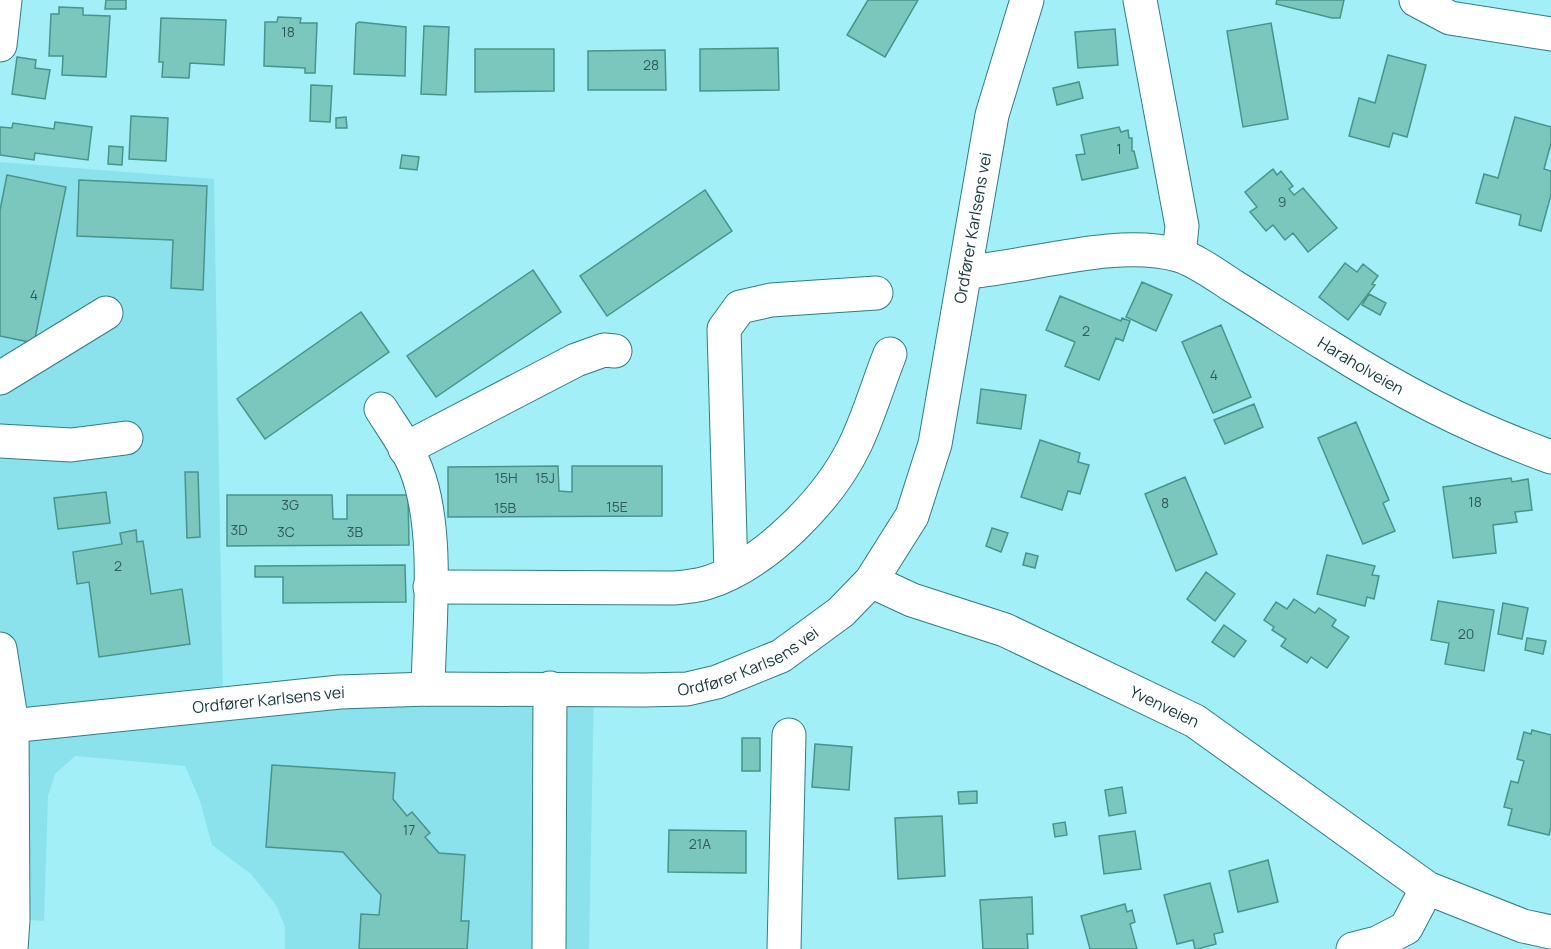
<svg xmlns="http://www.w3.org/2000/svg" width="1551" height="949" viewBox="0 0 1551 949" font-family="Manrope,sans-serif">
<rect width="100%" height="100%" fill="#a2eff8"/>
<!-- built -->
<path fill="#8be2ed" d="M0,162L214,179L223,703L594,689L589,949H285V927L276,905L251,874L212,845L200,801L185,766L75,756L55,774L48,796L44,921L0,918Z"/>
<!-- building -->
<path fill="#7bc7bd" stroke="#48948b" stroke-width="1.5" d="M106,0H126V9H105Z
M868,0H918L885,57L847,35Z
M1277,0H1344L1340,18H1332L1276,4Z
M59,7L83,8V15L110,16L106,77L62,75L63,56H49L51,14H59Z
M278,17L301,18L300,23H317L315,73H305V68L264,66L265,22H277Z
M161,18L226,20L224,65L190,63L189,78L162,77L163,62H159Z
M359,22L406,27L405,76L354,74L356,24Z
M1271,23L1288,119L1243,127L1227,31Z
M424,26L449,27L446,95L421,94Z
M1115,29L1118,65L1078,68L1075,32Z
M778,48L779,90L700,91V49Z
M475,49H554V91L475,92Z
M665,50L666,90H588V51Z
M1388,55L1426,65L1407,137L1393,133L1389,147L1349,136L1359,98L1375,103Z
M17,57L36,60L35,68L50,70L45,99L12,94Z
M1079,82L1083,98L1057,105L1053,88Z
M311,85L332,86L330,122L310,121Z
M131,116L168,118L166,161L129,159Z
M346,117L347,128H336V118Z
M1515,117L1551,127V143L1544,169L1551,171V195L1541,231L1519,225L1521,215L1476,203L1484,174L1498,178Z
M55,122L92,127L88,160L35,153L34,160L0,155V127L12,128L13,123L54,129Z
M1119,127L1121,132L1128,130L1129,138H1132V151H1134L1138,168L1082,180L1076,155L1085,154L1081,135Z
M109,146L123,147L122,165L108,164Z
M402,155L419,157L417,170L400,168Z
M1273,169L1277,175L1281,171L1293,186L1289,189L1294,195L1303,188L1337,228L1308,252L1293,233L1285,240L1273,225L1266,231L1250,212L1257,207L1245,192Z
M7,175L66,187L34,343L0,336V210Z
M79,180L207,186L203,290L171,288L173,240L77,236Z
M705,190L732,231L607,316L580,276Z
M1345,263L1357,272L1363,264L1378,276L1372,284L1375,285L1348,320L1319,297Z
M533,270L561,312L436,397L407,356Z
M1142,282L1172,295L1156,331L1126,317Z
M1369,294L1386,303L1380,315L1362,305Z
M1060,296L1121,321L1122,318L1130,321L1123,341L1116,338L1099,380L1065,366L1075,342L1046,330Z
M361,312L389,352L265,439L237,399Z
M1221,325L1251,397L1213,413L1182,342Z
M981,389L1026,395L1021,429L977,423Z
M1254,404L1263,427L1225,444L1214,420Z
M1356,422L1389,500L1383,503L1395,531L1363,544L1318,438Z
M1040,440L1080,453L1078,462L1089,465L1080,494L1068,491L1062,510L1021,497Z
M558,466L559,491L572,492V466H662V516L448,517V467Z
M185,472H198L200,537L187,538Z
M1185,477L1217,554L1176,571L1145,494Z
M1511,478L1512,482L1528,479L1532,510L1515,512L1517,522L1493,525L1496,553L1453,558L1443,487Z
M106,492L110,523L58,529L54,498Z
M227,495H332L333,519H347V495H408L409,545L227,546Z
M992,528L1008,533L1001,552L986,546Z
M136,530L137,542L143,541L151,594L182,589L190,644L99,657L89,582L77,584L73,552L122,544L120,533Z
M1026,553L1038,556L1035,568L1023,565Z
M1327,555L1375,566L1372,575L1379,576L1374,599L1367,597L1365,606L1317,594Z
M405,565L406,602L283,603V577H255V566Z
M1206,572L1235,594L1215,621L1187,599Z
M1294,599L1315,613L1319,608L1336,620L1332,626L1349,637L1327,668L1311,657L1307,663L1281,646L1286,639L1272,630L1274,627L1264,620L1276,602L1287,609Z
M1438,601L1494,610L1484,671L1445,664L1449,643L1431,640Z
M1503,603L1528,608L1522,639L1498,634Z
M1224,625L1246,641L1234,657L1212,642Z
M1527,638L1546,641L1543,654L1525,650Z
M1532,730L1551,735V826L1549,835L1508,825L1512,809L1504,807L1511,781L1518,783L1524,761L1517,759L1524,732L1531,734Z
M742,738H760V771H742Z
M815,744L852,747L849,790L812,787Z
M272,765L395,773L393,799L407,816L412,812L430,833L425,837L439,853L465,855L461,921H469L467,949H359L361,914L379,915L381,895L343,852L266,847Z
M1122,787L1126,813L1109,816L1105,790Z
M977,791V803L959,804L958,792Z
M942,816L945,876L898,879L895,818Z
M1065,822L1067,835L1055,837L1053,824Z
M669,830L746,831V873L668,872Z
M1135,831L1141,869L1104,874L1099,836Z
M1268,860L1278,902L1238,912L1229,871Z
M1210,883L1223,932L1214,934L1216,944L1198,949H1195L1193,940L1177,944L1164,895Z
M1032,897L1033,934H1027L1028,949H983L980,900Z
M1125,904L1127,912L1132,910L1135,922L1130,924L1137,949H1090L1081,916Z"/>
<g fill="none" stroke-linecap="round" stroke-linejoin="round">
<defs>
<g id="minor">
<path d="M1140,0L1182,226L1179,255"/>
<path d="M1416,0L1450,18L1551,34"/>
<path d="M0,45L5,0"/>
<path id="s1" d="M966,272C1030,267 1116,238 1178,255C1196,260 1216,275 1233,286C1264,305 1294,325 1325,344C1399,391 1468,427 1551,457"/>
<path d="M0,378L106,313"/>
<path d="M381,409C393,428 408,448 416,469C440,529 429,625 428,689"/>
<path d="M0,441L71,445L126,438"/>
<path d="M405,449L576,360L604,350L615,351"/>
<path d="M731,572L724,329L740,307L771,300L876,293"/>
<path id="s2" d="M871,581L912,600L1005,630L1195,721L1427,888L1523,926L1551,932"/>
<path d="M430,587L674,588C685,587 696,586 706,583C765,565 829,499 855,445C869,416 878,384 890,354"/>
<path d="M0,649L12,724L13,920L11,949"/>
<path id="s3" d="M0,727L340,692L428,689L644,690L687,689L717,682L781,656L841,612L871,581L912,516L935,444L992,115L1027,0"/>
<path d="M549,949L550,688"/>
<path d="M784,949L789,735"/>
<path d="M1353,949L1377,943L1406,928L1427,888"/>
</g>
</defs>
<!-- minor casing -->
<use href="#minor" stroke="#2e7d86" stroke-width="35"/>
<!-- minor -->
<use href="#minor" stroke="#fff" stroke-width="33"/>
</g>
<g text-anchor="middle" stroke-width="4.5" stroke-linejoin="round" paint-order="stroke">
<!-- number labels -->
<g font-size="14" fill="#2f5b5c">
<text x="288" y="37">18</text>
<text x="651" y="70">28</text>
<text x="1119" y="154">1</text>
<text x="1282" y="207">9</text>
<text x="34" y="300">4</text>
<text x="1086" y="336">2</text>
<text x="1214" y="380">4</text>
<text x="506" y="483">15H</text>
<text x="545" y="483">15J</text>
<text x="1475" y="507">18</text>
<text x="1165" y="508">8</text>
<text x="290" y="510">3G</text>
<text x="617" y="512">15E</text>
<text x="505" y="513">15B</text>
<text x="239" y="535">3D</text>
<text x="286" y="537">3C</text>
<text x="355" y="537">3B</text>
<text x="118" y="571">2</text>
<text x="1466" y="639">20</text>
<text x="409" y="835">17</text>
<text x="700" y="849">21A</text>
</g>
<!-- street labels -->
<g font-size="16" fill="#16373b" stroke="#a2eff8">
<text dy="6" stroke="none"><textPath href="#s3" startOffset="1278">Ordfører Karlsens vei</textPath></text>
<text dy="6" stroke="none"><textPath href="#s1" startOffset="428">Haraholveien</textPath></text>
<text dy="6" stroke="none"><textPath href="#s3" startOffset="756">Ordfører Karlsens vei</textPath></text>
<text dy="6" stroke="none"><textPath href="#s3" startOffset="270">Ordfører Karlsens vei</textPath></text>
<text dy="6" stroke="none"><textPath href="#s2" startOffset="320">Yvenveien</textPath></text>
</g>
</g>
</svg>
